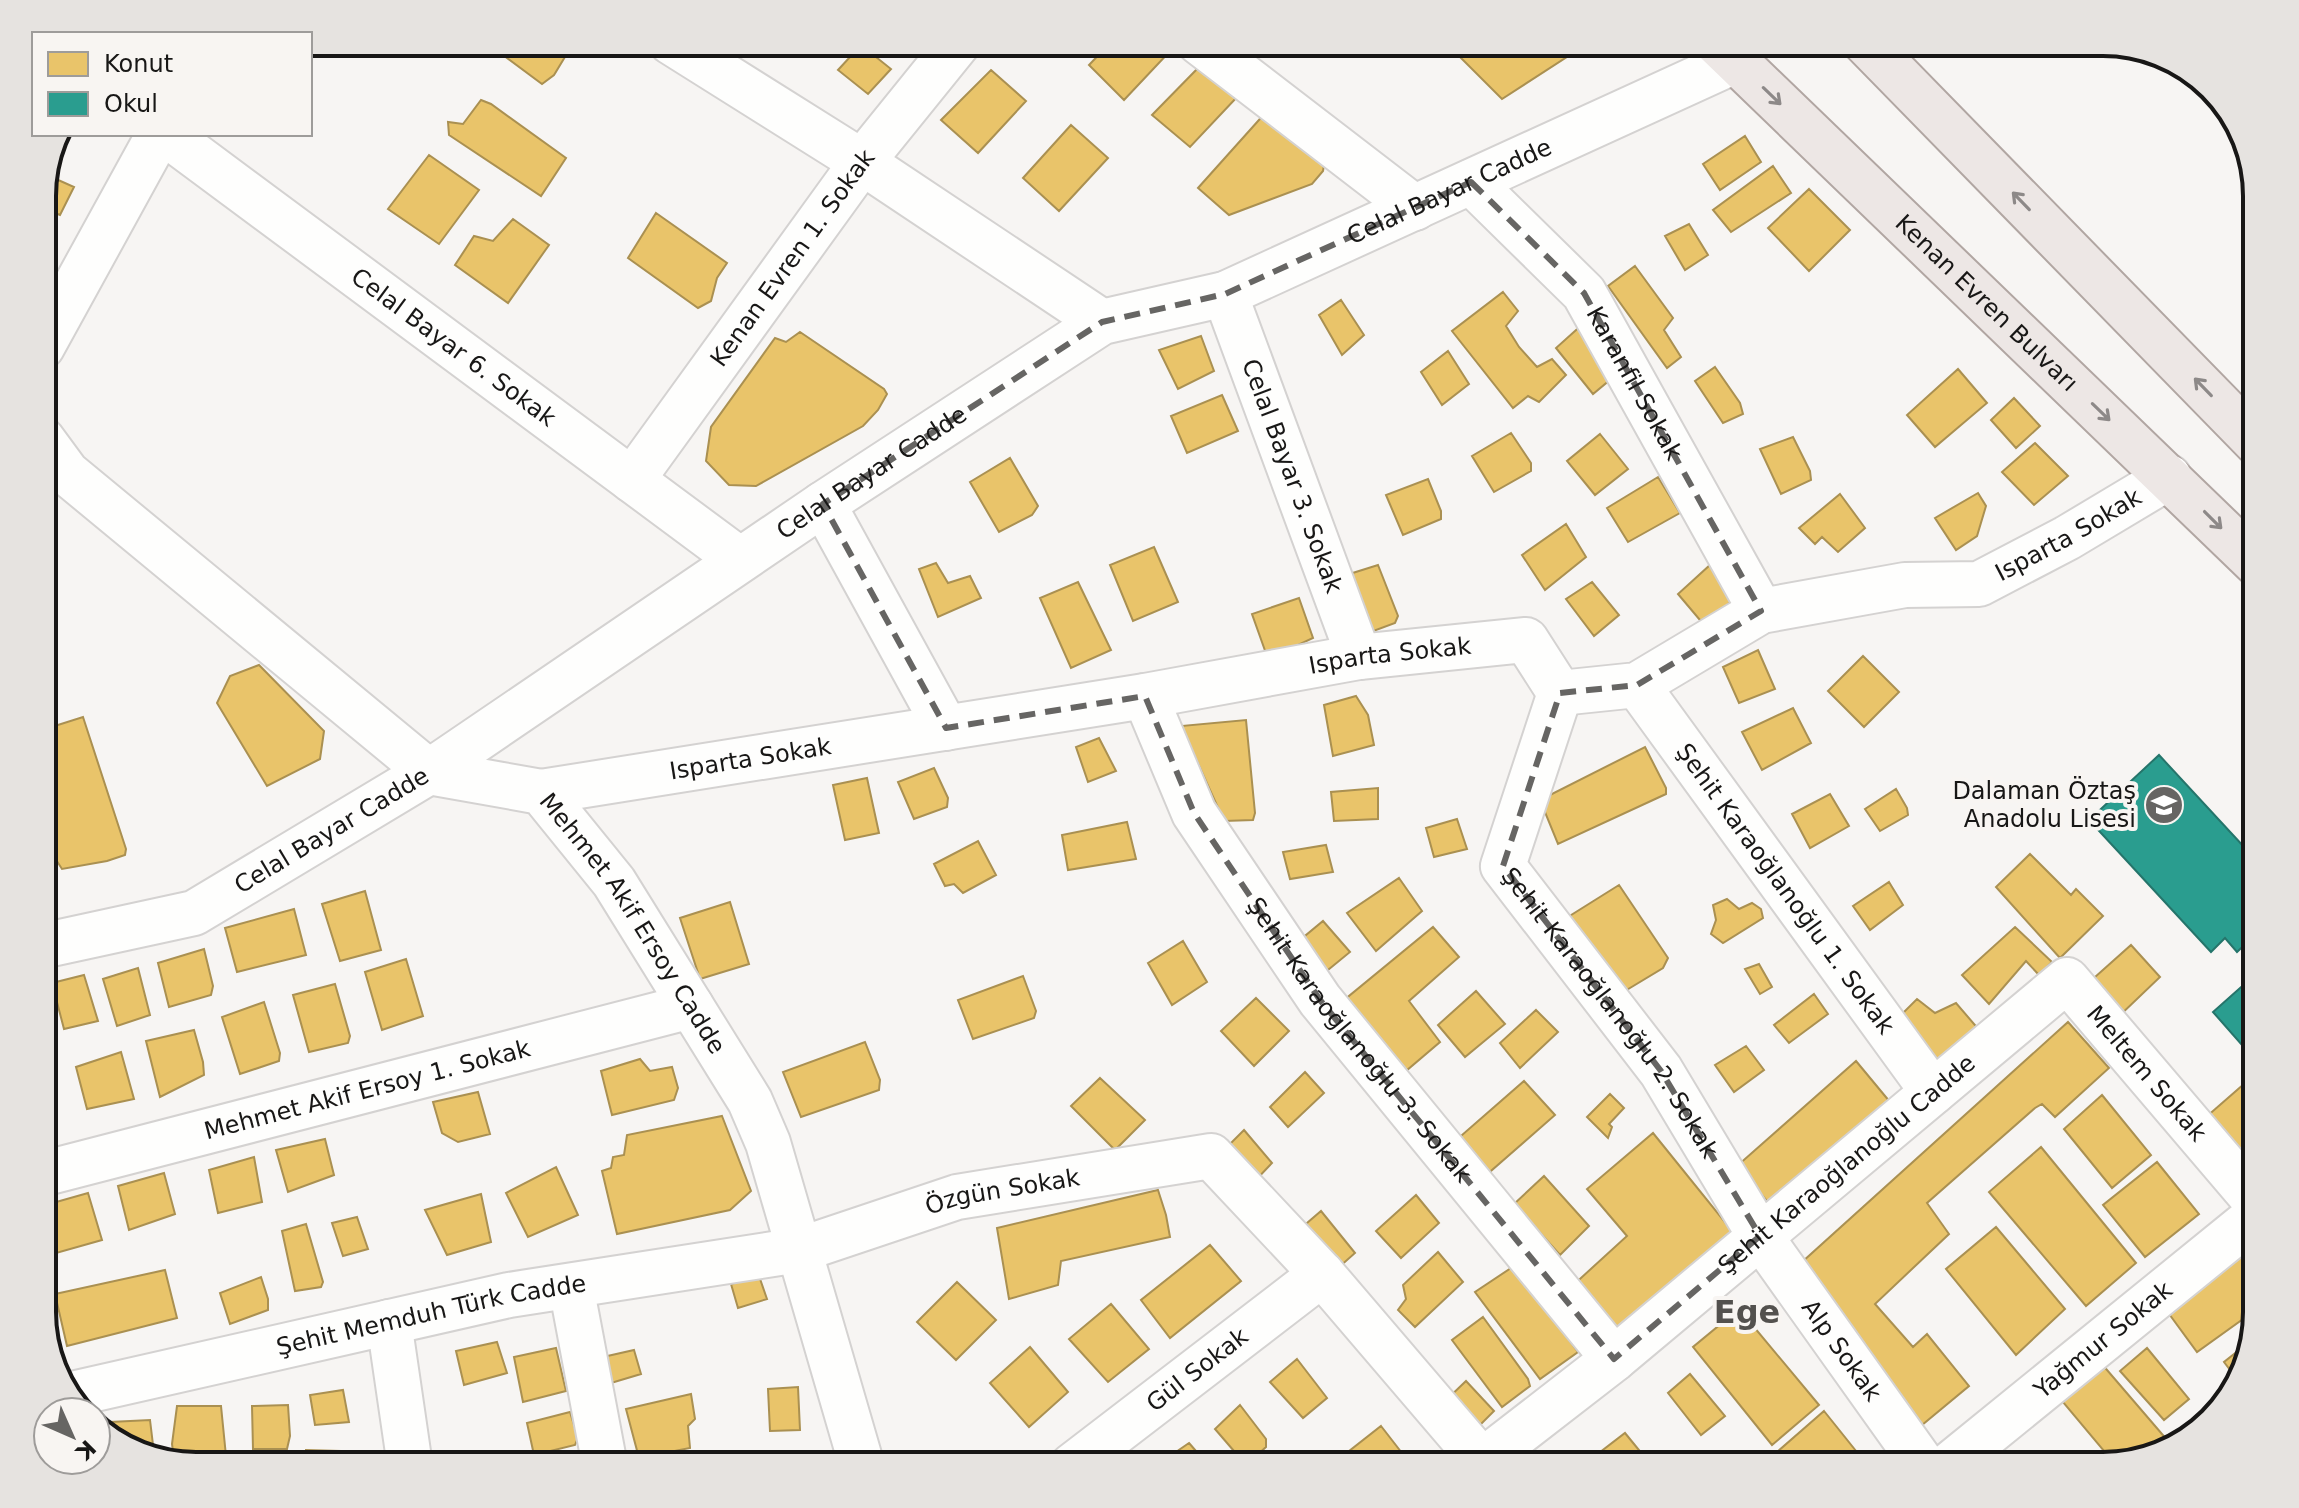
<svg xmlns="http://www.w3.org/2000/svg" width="2299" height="1508" viewBox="0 0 2299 1508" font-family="'DejaVu Sans',sans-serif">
<rect width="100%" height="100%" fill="#f7f5f3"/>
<!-- homes -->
<path fill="#e9c46a" stroke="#aa9051" stroke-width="2" d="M500,42H574L554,75L542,84L495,49Z
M1043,42H1065L1055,53Z
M1111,42H1167L1173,48L1124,100L1089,65Z
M1453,42H1590L1502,99L1449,46Z
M861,45L891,69L868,94L838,70Z
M1202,64L1238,96L1190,147L1152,115Z
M991,70L1026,101L978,153L941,120Z
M481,100L491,104L566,158L541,196L449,135L448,122L463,124Z
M1267,111L1324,165L1323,171L1312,184L1229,215L1198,188Z
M1071,125L1108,158L1059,211L1023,178Z
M1745,136L1761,162L1720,190L1703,164Z
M429,155L479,190L439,244L388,209Z
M1773,166L1791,193L1731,232L1713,210Z
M47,175L74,187L60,215L42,208V186Z
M1809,189L1850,230L1809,271L1768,228Z
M656,213L727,263L717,278L711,301L698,308L628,258Z
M513,219L549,245L508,303L455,265L474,236L493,241Z
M1689,224L1708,255L1685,270L1665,236Z
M1635,266L1673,318L1664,330L1681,357L1667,368L1608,286Z
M1503,292L1518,311L1506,326L1519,347L1537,367L1552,359L1566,375L1539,402L1528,396L1513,408L1452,331Z
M1341,300L1364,335L1342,355L1319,315Z
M1585,322L1623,369L1593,394L1556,348Z
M800,332L884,389L887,394L878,410L863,426L756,486L729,485L706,461L711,427L775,338L786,342Z
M1201,336L1214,371L1178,389L1159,350Z
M1448,351L1469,384L1442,405L1421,372Z
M1715,367L1740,403L1743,414L1723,423L1695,381Z
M1958,369L1987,403L1935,447L1907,415Z
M1222,395L1238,431L1187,453L1171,416Z
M2014,398L2040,426L2016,448L1991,420Z
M1511,433L1531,463V471L1494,492L1472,456Z
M1600,434L1628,469L1595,495L1567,461Z
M1793,437L1810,471L1811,480L1781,494L1760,449Z
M2035,443L2068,476L2034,505L2002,472Z
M1010,458L1038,506L1032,515L999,532L970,482Z
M1658,477L1680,513L1628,542L1607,508Z
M1428,479L1441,511V519L1403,535L1386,495Z
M1978,493L1986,506L1977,536L1956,550L1935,518Z
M1840,494L1865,528L1838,552L1822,537L1815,544L1799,528Z
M1566,524L1586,557L1545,590L1522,555Z
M1154,547L1178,602L1133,621L1110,565Z
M936,563L948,583L970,576L981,598L938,617L919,569Z
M1378,565L1398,616L1395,623L1360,636L1340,577Z
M1710,565L1739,594L1705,626L1678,594Z
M1078,582L1111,650L1071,668L1040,598Z
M1592,582L1619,615L1594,636L1566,599Z
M1299,598L1313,638L1268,659L1252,614Z
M1758,650L1775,689L1739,703L1723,667Z
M1863,656L1899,692L1864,727L1828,691Z
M259,665L324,731L320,759L267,786L217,703L230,676Z
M1356,696L1368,715L1374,745L1333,756L1324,705Z
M1793,708L1811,743L1762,770L1742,732Z
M83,717L126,849L125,855L107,861L62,869L42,838V730Z
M1246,720L1255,813L1253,820L1224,821L1181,726Z
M1099,738L1116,771L1088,782L1076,747Z
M1645,747L1666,788V794L1558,844L1540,800Z
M934,768L948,798L947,807L914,819L898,782Z
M867,778L879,833L845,840L833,785Z
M1378,788V819L1334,821L1331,792Z
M1896,789L1907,808L1908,815L1880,831L1865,809Z
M1830,794L1849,826L1810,848L1792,814Z
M1457,819L1467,849L1434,857L1426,828Z
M1127,822L1136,859L1068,870L1062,835Z
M978,841L996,875L963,893L954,884L945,886L934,864Z
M1326,845L1333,872L1290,879L1283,852Z
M2030,854L2071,895L2076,889L2103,916L2060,958L1996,887Z
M1399,878L1422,911L1376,951L1347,913Z
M1889,882L1903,905L1870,930L1853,906Z
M1619,885L1668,958L1663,968L1620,994L1568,917Z
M365,891L381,950L340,961L322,904Z
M1727,899L1739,909L1752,903L1761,909L1763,918L1723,943L1711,934L1716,920L1713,905Z
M730,902L749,964L700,979L680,918Z
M294,909L306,955L237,972L225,928Z
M1323,921L1350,952L1312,983L1288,950Z
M1433,927L1459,957L1409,1001L1440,1042L1393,1082L1332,1010Z
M2015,927L2052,962L2039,975L2026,961L1989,1004L1962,975Z
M1183,941L1207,982L1172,1005L1148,963Z
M2131,945L2160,977L2115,1020L2086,985Z
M204,949L213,986L211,995L169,1007L158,963Z
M406,959L423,1016L382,1030L365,972Z
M1759,964L1772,987L1760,994L1745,969Z
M138,968L150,1015L117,1026L103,979Z
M84,975L98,1021L64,1029L52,983Z
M1023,976L1036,1011L1034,1018L973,1039L958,1000Z
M335,984L350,1036L348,1043L309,1052L293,995Z
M1476,991L1505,1024L1465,1057L1438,1025Z
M1814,994L1828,1014L1789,1043L1774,1025Z
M1256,998L1289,1031L1254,1066L1221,1031Z
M1917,999L1935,1013L1956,1003L1980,1031L1940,1067L1897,1019Z
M264,1002L280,1053L279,1061L240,1074L222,1017Z
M1536,1010L1558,1032L1520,1068L1500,1043Z
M2068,1022L2109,1068L2055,1117L2042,1104L2035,1108L1927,1203L1949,1234L1875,1304L1913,1347L1927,1334L1969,1386L1916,1430L1801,1263Z
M194,1030L203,1062L204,1075L160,1097L146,1041Z
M865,1042L880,1080L879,1090L801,1117L783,1072Z
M1746,1046L1764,1070L1734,1092L1715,1065Z
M121,1052L134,1099L87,1109L76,1067Z
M640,1059L650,1071L672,1067L678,1088L674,1100L612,1115L601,1071Z
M1856,1061L1890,1102L1772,1207L1737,1166Z
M1305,1072L1324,1093L1288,1127L1270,1107Z
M1100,1078L1145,1120L1115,1150L1071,1106Z
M1524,1081L1555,1115L1484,1177L1454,1142Z
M2244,1084L2257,1101V1192L2198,1124Z
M478,1092L490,1134L458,1142L442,1133L433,1102Z
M1610,1094L1624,1108L1609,1124L1612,1127L1608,1138L1587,1117Z
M2102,1095L2151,1155L2112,1188L2064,1129Z
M722,1116L751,1191L730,1210L617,1234L602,1171L611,1168L613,1157L624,1155L627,1135Z
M1244,1130L1272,1163L1253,1183L1224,1150Z
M1653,1133L1733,1232L1609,1336L1570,1288L1627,1236L1587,1189Z
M325,1139L334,1175L288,1192L276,1150Z
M2041,1147L2136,1263L2086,1306L1989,1192Z
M254,1157L262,1202L218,1213L209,1170Z
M2157,1162L2199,1214L2145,1257L2103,1205Z
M556,1167L578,1215L528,1237L506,1193Z
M164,1173L175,1214L129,1230L118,1186Z
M1544,1176L1589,1226L1560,1255L1514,1204Z
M1158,1190L1166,1215L1170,1237L1061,1261L1058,1285L1009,1299L997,1228Z
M88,1193L102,1240L42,1257V1206Z
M481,1194L491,1242L447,1255L425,1210Z
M1416,1195L1439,1223L1401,1258L1376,1231Z
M1321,1211L1355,1253L1329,1276L1293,1235Z
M357,1217L368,1249L343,1256L332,1223Z
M306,1224L323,1282L321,1287L295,1291L282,1231Z
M1996,1227L2065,1309L2016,1355L1946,1269Z
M1210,1245L1241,1281L1170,1338L1141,1300Z
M2236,1251L2257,1280V1309L2197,1352L2164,1307Z
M1438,1252L1463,1282L1415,1327L1398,1310L1406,1299L1403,1285Z
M1514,1266L1578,1352L1540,1379L1475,1292Z
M165,1270L177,1318L67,1346L55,1294Z
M759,1276L767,1299L738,1308L731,1284Z
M261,1277L268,1299V1310L230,1324L220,1293Z
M957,1282L996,1320L956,1360L917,1322Z
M1111,1304L1149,1349L1108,1382L1069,1339Z
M1739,1309L1819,1405L1772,1445L1693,1347Z
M1483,1317L1528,1379L1530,1386L1502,1407L1452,1340Z
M497,1342L507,1373L464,1385L456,1351Z
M2248,1343L2237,1379L2224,1362Z
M1030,1347L1068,1392L1029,1427L990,1383Z
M556,1348L566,1391L523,1402L514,1357Z
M2147,1348L2189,1399L2164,1420L2120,1371Z
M634,1350L641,1374L611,1383L603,1357Z
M2095,1356L2168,1441L2165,1450L2114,1463L2052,1389Z
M1297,1359L1327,1398L1303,1418L1270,1382Z
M1690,1374L1725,1416L1701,1435L1668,1393Z
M1466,1381L1494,1411L1469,1436L1442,1404Z
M798,1387L800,1430L770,1431L768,1389Z
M343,1390L349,1422L315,1425L310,1395Z
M691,1394L695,1419L688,1426L690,1448L639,1458L626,1409Z
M288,1405L290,1436L287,1449H253L252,1406Z
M1240,1405L1266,1439V1447L1246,1465L1215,1429Z
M177,1406H221L227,1466H196L174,1459L172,1444Z
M1824,1411L1868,1466H1790L1777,1452Z
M570,1412L578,1438L575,1445L534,1455L527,1423Z
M150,1420L154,1453L111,1440L105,1434H108L110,1422Z
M1381,1426L1412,1466H1330Z
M1625,1433L1652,1466H1582Z
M1189,1443L1209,1466H1168L1163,1461Z
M306,1450L340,1451L339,1466H306Z
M580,1453L583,1466H539V1463Z"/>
<!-- schools -->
<path fill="#2a9d8f" stroke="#25756b" stroke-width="2" d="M2159,755L2257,861V933L2237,952L2225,938L2211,952L2089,820Z
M2257,973V1062L2213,1012Z"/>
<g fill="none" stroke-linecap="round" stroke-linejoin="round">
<defs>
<g id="minor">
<path d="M671,42L862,162L1102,322"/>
<path d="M1199,42L1415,208"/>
<path id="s1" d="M166,134L740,560"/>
<path id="s2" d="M1471,182L1584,293L1761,611"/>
<path id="s3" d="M1225,294L1359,657"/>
<path d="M42,347L159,134"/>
<path id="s4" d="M42,439L67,473L429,772L541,792L614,882L750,1101L768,1143L862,1466"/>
<path id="s5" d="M632,480L862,162L959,42"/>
<path d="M823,504L946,728"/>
<path id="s6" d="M1637,685L1933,1092"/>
<path id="s7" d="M1560,693L1503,866L1661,1071L1760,1236L1924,1466"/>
<path id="s8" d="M1145,696L1194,813L1320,1000L1614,1359"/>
<path id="s9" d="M541,792L1145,696L1359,657L1526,640L1560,693L1637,685L1761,611L1905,585L1979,584L2067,538L2169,477"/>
<path id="s10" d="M42,946L194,913L429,772L823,504L1102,322L1225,294L1735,61"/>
<path id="s11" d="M42,1174L691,1006"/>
<path d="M571,1286L605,1466"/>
<path d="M389,1322L410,1466"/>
<path id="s12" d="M68,1395L509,1295L799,1250L957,1197L1211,1156L1322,1274L1482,1461"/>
<path id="s13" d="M1072,1466L1322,1274"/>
<path id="s14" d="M1476,1466L1614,1359L2067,980L2257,1203"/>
<path id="s15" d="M1948,1466L2257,1215"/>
</g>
<g id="major">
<path id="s16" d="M1716,42L2257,564"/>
<path d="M1865,42L2257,443"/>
</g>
</defs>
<!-- minor casing -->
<use href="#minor" stroke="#d4d2d1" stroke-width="48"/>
<!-- major casing -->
<use href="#major" stroke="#b1a6a2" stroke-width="48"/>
<!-- minor -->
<use href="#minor" stroke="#fefefd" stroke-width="44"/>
<!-- major -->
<use href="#major" stroke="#ede7e5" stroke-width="44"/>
</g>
<!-- one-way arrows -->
<defs><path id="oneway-shaft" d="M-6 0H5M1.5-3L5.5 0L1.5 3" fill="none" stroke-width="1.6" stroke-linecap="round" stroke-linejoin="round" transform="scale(2)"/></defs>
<g stroke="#8d8988">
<use href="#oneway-shaft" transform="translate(1772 96) rotate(44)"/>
<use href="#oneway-shaft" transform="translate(2021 201) rotate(-134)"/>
<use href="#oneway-shaft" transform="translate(2203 387) rotate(-134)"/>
<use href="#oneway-shaft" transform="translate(2101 412) rotate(44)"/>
<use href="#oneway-shaft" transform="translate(2213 520) rotate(45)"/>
</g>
<!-- marked area -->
<path fill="none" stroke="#666563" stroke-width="6" stroke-dasharray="16 10" stroke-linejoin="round" d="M1471,182L1584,293L1761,611L1637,685L1560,693L1503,866L1661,1071L1760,1236L1614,1359L1320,1000L1194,813L1145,696L946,728L823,504L1102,322L1225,294Z"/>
<!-- icons -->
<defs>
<symbol id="school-disc" viewBox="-11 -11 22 22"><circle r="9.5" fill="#666563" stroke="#f8f5f2"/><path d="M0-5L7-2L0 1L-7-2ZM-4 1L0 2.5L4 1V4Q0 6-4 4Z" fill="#fff"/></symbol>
</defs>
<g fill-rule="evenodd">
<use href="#school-disc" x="2142" y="783" width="44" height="44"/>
</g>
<g text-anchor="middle" stroke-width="8" stroke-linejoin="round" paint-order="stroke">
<!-- street labels -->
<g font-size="24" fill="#181716" stroke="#f8f5f2">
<text dy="8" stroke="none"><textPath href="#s10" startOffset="1612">Celal Bayar Cadde</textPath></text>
<text dy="8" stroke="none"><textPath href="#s5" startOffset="274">Kenan Evren 1. Sokak</textPath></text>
<text dy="8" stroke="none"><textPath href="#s16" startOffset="376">Kenan Evren Bulvarı</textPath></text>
<text dy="8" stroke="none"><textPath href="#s1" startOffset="358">Celal Bayar 6. Sokak</textPath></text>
<text dy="8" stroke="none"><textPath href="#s2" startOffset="262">Karanfil Sokak</textPath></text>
<text dy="8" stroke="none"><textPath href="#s10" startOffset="964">Celal Bayar Cadde</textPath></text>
<text dy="8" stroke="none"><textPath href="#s3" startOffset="194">Celal Bayar 3. Sokak</textPath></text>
<text dy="8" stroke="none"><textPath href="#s9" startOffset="1604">Isparta Sokak</textPath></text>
<text dy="8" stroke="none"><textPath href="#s9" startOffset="860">Isparta Sokak</textPath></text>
<text dy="8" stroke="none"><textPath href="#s9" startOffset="212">Isparta Sokak</textPath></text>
<text dy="8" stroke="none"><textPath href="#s10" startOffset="316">Celal Bayar Cadde</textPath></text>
<text dy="8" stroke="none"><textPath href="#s6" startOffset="252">Şehit Karaoğlanoğlu 1. Sokak</textPath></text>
<text dy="8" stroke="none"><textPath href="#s4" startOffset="786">Mehmet Akif Ersoy Cadde</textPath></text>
<text dy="8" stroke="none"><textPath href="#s7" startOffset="364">Şehit Karaoğlanoğlu 2. Sokak</textPath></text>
<text dy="8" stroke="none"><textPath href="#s8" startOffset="408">Şehit Karaoğlanoğlu 3. Sokak</textPath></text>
<text dy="8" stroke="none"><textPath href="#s14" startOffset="888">Meltem Sokak</textPath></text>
<text dy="8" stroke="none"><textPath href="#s11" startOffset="336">Mehmet Akif Ersoy 1. Sokak</textPath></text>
<text dy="8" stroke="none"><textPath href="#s14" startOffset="478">Şehit Karaoğlanoğlu Cadde</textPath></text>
<text dy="8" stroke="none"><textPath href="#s12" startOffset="958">Özgün Sokak</textPath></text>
<text dy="8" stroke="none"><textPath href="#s12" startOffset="372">Şehit Memduh Türk Cadde</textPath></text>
<text dy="8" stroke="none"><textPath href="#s15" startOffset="200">Yağmur Sokak</textPath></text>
<text dy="8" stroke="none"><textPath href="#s7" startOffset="774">Alp Sokak</textPath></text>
<text dy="8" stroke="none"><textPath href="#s13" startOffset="158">Gül Sokak</textPath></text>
</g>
<!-- poi labels -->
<g font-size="24" fill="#181716" stroke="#f8f5f2" text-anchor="end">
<text x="2136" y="799">Dalaman Öztaş<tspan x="2136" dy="28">Anadolu Lisesi</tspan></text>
</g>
<!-- district labels -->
<g font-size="32" font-weight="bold" fill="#53514e" stroke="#f8f5f2">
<text x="1747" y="1323">Ege</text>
</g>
</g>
<!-- crop -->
<path d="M0 0H2299V1508H0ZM196 56H2103A140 140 0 0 1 2243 196V1312A140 140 0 0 1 2103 1452H196A140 140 0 0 1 56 1312V196A140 140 0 0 1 196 56Z" fill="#e6e3e0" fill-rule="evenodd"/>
<path fill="none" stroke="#181716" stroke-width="4" d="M196 56H2103A140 140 0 0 1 2243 196V1312A140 140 0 0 1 2103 1452H196A140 140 0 0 1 56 1312V196A140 140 0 0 1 196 56Z"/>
<!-- legend -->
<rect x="32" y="32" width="280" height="104" fill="#f8f5f2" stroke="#9e9c9a" stroke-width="2"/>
<rect x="48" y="52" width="40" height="24" fill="#e9c46a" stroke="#9e9c9a" stroke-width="2"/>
<text x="104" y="72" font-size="24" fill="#181716">Konut</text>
<rect x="48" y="92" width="40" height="24" fill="#2a9d8f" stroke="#9e9c9a" stroke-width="2"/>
<text x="104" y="112" font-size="24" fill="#181716">Okul</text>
<!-- north arrow -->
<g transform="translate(72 1436) rotate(135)"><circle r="38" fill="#f8f5f2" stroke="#9e9c9a" stroke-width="2"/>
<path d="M0-6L14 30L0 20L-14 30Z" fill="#666563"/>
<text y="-12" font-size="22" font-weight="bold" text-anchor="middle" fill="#181716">K</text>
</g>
</svg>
